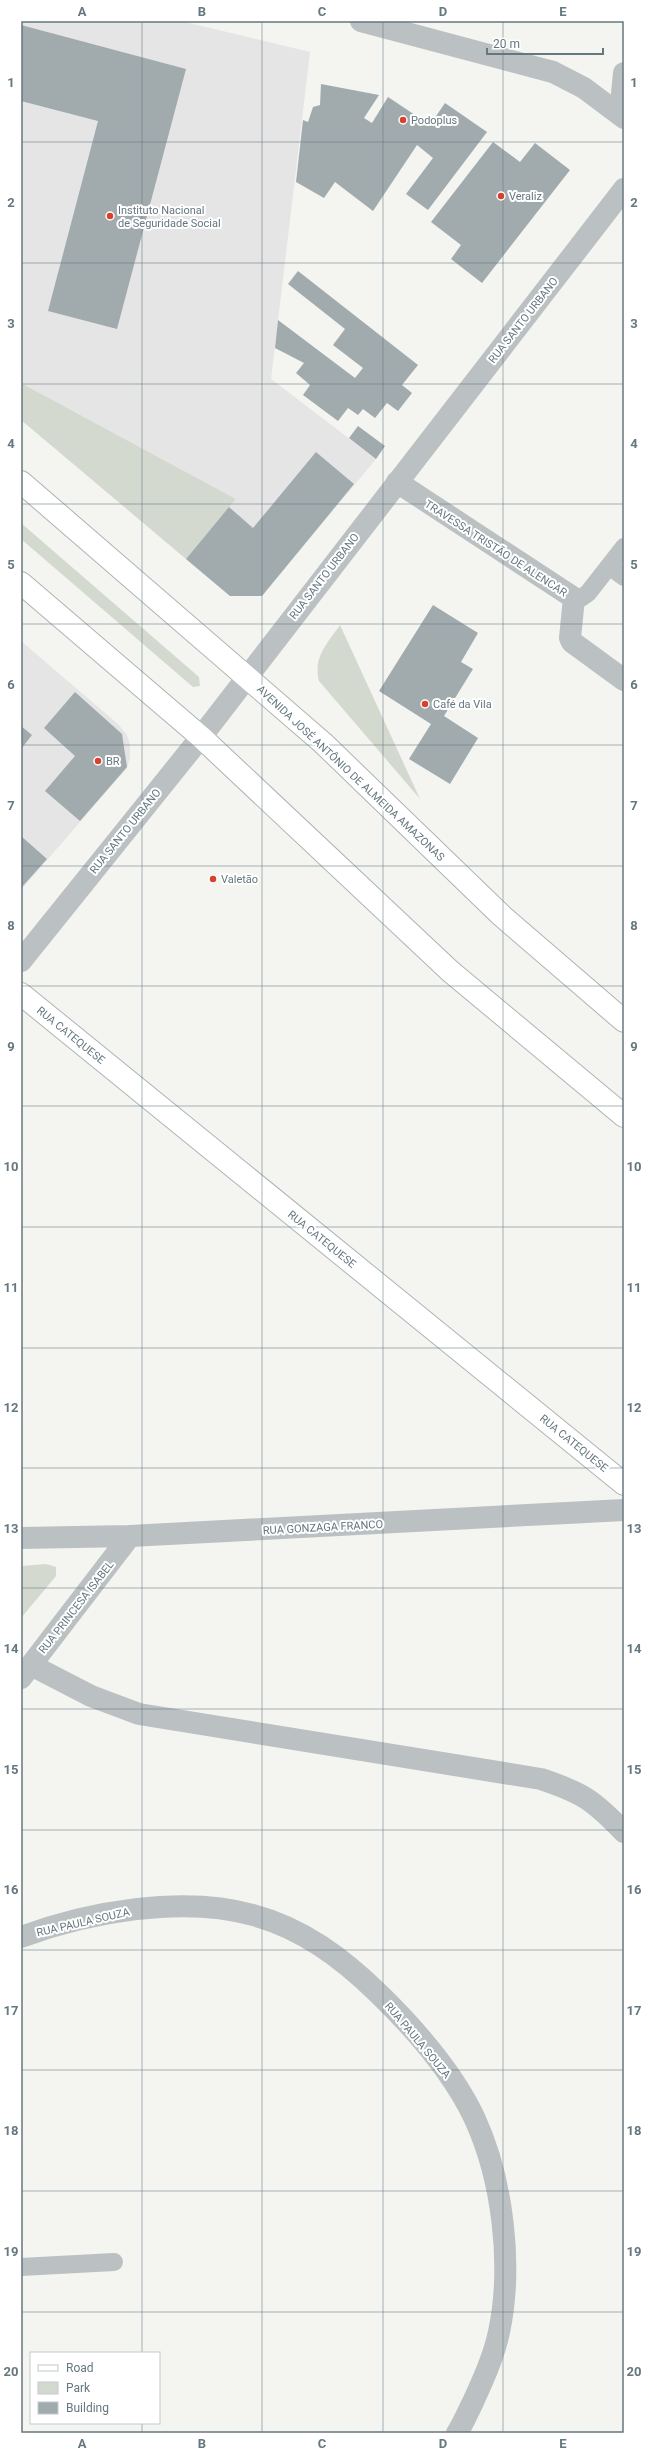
<svg xmlns="http://www.w3.org/2000/svg" width="645" height="2454" viewBox="0 0 645 2454" font-family="Roboto,sans-serif">
<rect width="100%" height="100%" fill="#f4f4f0"/>
<!-- built -->
<path fill="#e4e5e4" d="M21,21H181L310,52L271,379L376,459L262,596H230L186,559L236,499L21,383Z
M21,641L119,725L127,735L130,745V758L127,768L21,890Z"/>
<!-- green -->
<path fill="#d4d9d0" d="M21,383L236,499L186,559L21,420Z
M21,523L199,677L200,686L193,687L21,539Z
M340,625L420,799L319,681C313,657 327,644 340,625Z
M46,1564L56,1567V1576L21,1618V1566Z"/>
<!-- building -->
<path fill="#a1abae" d="M21,25L186,69L117,329L48,311L98,121L21,101Z
M321,84L379,95L364,118L372,123L388,97L430,125L445,103L487,132L428,210L406,194L433,158L417,145L373,211L335,182L324,198L296,182L303,120L308,122L313,107L320,105Z
M493,142L520,162L535,143L570,170L482,283L451,259L461,245L431,222Z
M298,271L418,365L402,385L412,393L398,411L387,403L375,418L363,409L358,415L348,408L338,421L303,395L310,385L296,373L304,363L275,348L278,320L355,378L363,368L333,345L345,329L288,284Z
M358,426L385,446L376,459L349,438Z
M316,452L354,484L262,596H230L186,559L229,507L253,528Z
M433,605L478,633L461,662L473,669L444,716L478,738L450,784L409,759L431,724L379,691Z
M75,692L122,734L127,767L80,821L45,791L75,756L44,728Z
M21,726L32,735L21,749Z
M21,836L47,859L21,888Z"/>
<g fill="none" stroke-linecap="round" stroke-linejoin="round">
<defs>
<path id="secondary" d="M21,994L624,1484"/>
<path id="trunk" d="M21,482L323,743L502,916L624,1021
M21,583L201,737L450,971L624,1116"/>
</defs>
<!-- secondary casing -->
<use href="#secondary" stroke="#adb4b7" stroke-width="24"/>
<!-- trunk casing -->
<use href="#trunk" stroke="#aeb3b5" stroke-width="24"/>
<!-- service -->
<path stroke="#bbc0c2" stroke-width="18" d="M609,566L624,577
M574,598H581L588,593L624,547
M21,2267L114,2262"/>
<!-- minor -->
<path stroke="#bbc0c2" stroke-width="22" d="M620,114L624,73
M397,482L574,598L570,638L572,642L624,680
M21,1538L130,1536L624,1510
M31,1665L91,1696L139,1714L541,1779C583,1793 593,1800 624,1832
M21,1678L130,1536
M21,1937C88,1912 183,1895 253,1915C302,1928 342,1958 378,1993C414,2028 452,2071 474,2117C503,2179 513,2266 499,2332C494,2356 483,2380 473,2402C468,2412 463,2424 457,2433"/>
<!-- tertiary -->
<path stroke="#bbc0c2" stroke-width="22" d="M361,21L553,72L584,88L624,118
M21,961L201,737L624,189"/>
<!-- secondary -->
<use href="#secondary" stroke="#fff" stroke-width="22"/>
<!-- trunk -->
<use href="#trunk" stroke="#fff" stroke-width="22"/>
</g>
<!-- grid -->
<path fill="none" stroke="#65777f" stroke-width="1" stroke-opacity="0.55" d="M142,21V2353M262,21V2433M383,21V2433M503,21V2433M21,142H624M21,263H624M21,384H624M21,504H624M21,624H624M21,745H624M21,866H624M21,986H624M21,1106H624M21,1227H624M21,1348H624M21,1468H624M21,1588H624M21,1709H624M21,1830H624M21,1950H624M21,2070H624M21,2191H624M21,2312H624M142,2423V2433"/>
<!-- markers -->
<g fill="#d7412d" stroke="#fff" stroke-width="1.5">
<circle cx="403" cy="120" r="4"/>
<circle cx="501" cy="196" r="4"/>
<circle cx="110" cy="216" r="4"/>
<circle cx="425" cy="704" r="4"/>
<circle cx="98" cy="761" r="4"/>
<circle cx="213" cy="879" r="4"/>
</g>
<g text-anchor="middle" stroke-width="4" stroke-linejoin="round" paint-order="stroke">
<!-- poi labels -->
<g font-size="11" fill="#65777f" stroke="#fff" text-anchor="start">
<text x="411" y="124">Podoplus</text>
<text x="509" y="200">Veraliz</text>
<text x="118" y="214">Instituto Nacional<tspan x="118" dy="13">de Seguridade Social</tspan></text>
<text x="433" y="708">Café da Vila</text>
<text x="106" y="765">BR</text>
<text x="221" y="883">Valetão</text>
</g>
<!-- street labels -->
<g font-size="11" fill="#65777f" stroke="#fff">
<text transform="translate(523 320) rotate(-52)" y="4">RUA SANTO URBANO</text>
<text transform="translate(496 548) rotate(33)" y="4">TRAVESSA TRISTÃO DE ALENCAR</text>
<text transform="translate(324 576) rotate(-52)" y="4">RUA SANTO URBANO</text>
<text transform="translate(351 773) rotate(43)" y="4">AVENIDA JOSÉ ANTÔNIO DE ALMEIDA AMAZONAS</text>
<text transform="translate(125 831) rotate(-51)" y="4">RUA SANTO URBANO</text>
<text transform="translate(71 1035) rotate(39)" y="4">RUA CATEQUESE</text>
<text transform="translate(322 1239) rotate(39)" y="4">RUA CATEQUESE</text>
<text transform="translate(574 1443) rotate(39)" y="4">RUA CATEQUESE</text>
<text transform="translate(323 1527) rotate(-3)" y="4">RUA GONZAGA FRANCO</text>
<text transform="translate(76 1607) rotate(-52)" y="4">RUA PRINCESA ISABEL</text>
<text transform="translate(83 1922) rotate(-13)" y="4">RUA PAULA SOUZA</text>
<text transform="translate(418 2040) rotate(50)" y="4">RUA PAULA SOUZA</text>
</g>
</g>
<!-- border -->
<rect width="645" height="2454" fill="none" stroke="#ffffff" stroke-width="44"/>
<!-- legend -->
<rect x="30" y="2352" width="130" height="72" fill="#ffffff" stroke="#c1c9cc"/>
<rect x="38" y="2365" width="20" height="6" fill="#ffffff" stroke="#c1c9cc"/>
<text x="66" y="2372" font-size="12" fill="#65777f">Road</text>
<rect x="38" y="2382" width="20" height="12" fill="#d4d9d0" stroke="#c1c9cc"/>
<text x="66" y="2392" font-size="12" fill="#65777f">Park</text>
<rect x="38" y="2402" width="20" height="12" fill="#a1abae" stroke="#c1c9cc"/>
<text x="66" y="2412" font-size="12" fill="#65777f">Building</text>
<!-- scale -->
<path d="M487 48v6h116v-6" fill="none" stroke="#65777f" stroke-width="2"/>
<text x="493" y="48" font-size="12" fill="#65777f" stroke="#ffffff" stroke-width="3" paint-order="stroke">20 m</text>
<rect x="22" y="22" width="601" height="2410" fill="none" stroke="#65777f" stroke-width="1.5"/>
<g font-size="13" text-anchor="middle" font-weight="bold" fill="#65777f">
<text x="82" y="16">A</text>
<text x="202" y="16">B</text>
<text x="322" y="16">C</text>
<text x="443" y="16">D</text>
<text x="563" y="16">E</text>
<text x="11" y="87">1</text>
<text x="634" y="87">1</text>
<text x="11" y="207">2</text>
<text x="634" y="207">2</text>
<text x="11" y="328">3</text>
<text x="634" y="328">3</text>
<text x="11" y="448">4</text>
<text x="634" y="448">4</text>
<text x="11" y="569">5</text>
<text x="634" y="569">5</text>
<text x="11" y="689">6</text>
<text x="634" y="689">6</text>
<text x="11" y="810">7</text>
<text x="634" y="810">7</text>
<text x="11" y="930">8</text>
<text x="634" y="930">8</text>
<text x="11" y="1051">9</text>
<text x="634" y="1051">9</text>
<text x="11" y="1171">10</text>
<text x="634" y="1171">10</text>
<text x="11" y="1292">11</text>
<text x="634" y="1292">11</text>
<text x="11" y="1412">12</text>
<text x="634" y="1412">12</text>
<text x="11" y="1533">13</text>
<text x="634" y="1533">13</text>
<text x="11" y="1653">14</text>
<text x="634" y="1653">14</text>
<text x="11" y="1774">15</text>
<text x="634" y="1774">15</text>
<text x="11" y="1894">16</text>
<text x="634" y="1894">16</text>
<text x="11" y="2015">17</text>
<text x="634" y="2015">17</text>
<text x="11" y="2135">18</text>
<text x="634" y="2135">18</text>
<text x="11" y="2256">19</text>
<text x="634" y="2256">19</text>
<text x="11" y="2376">20</text>
<text x="634" y="2376">20</text>
<text x="82" y="2448">A</text>
<text x="202" y="2448">B</text>
<text x="322" y="2448">C</text>
<text x="443" y="2448">D</text>
<text x="563" y="2448">E</text>
</g>
</svg>
